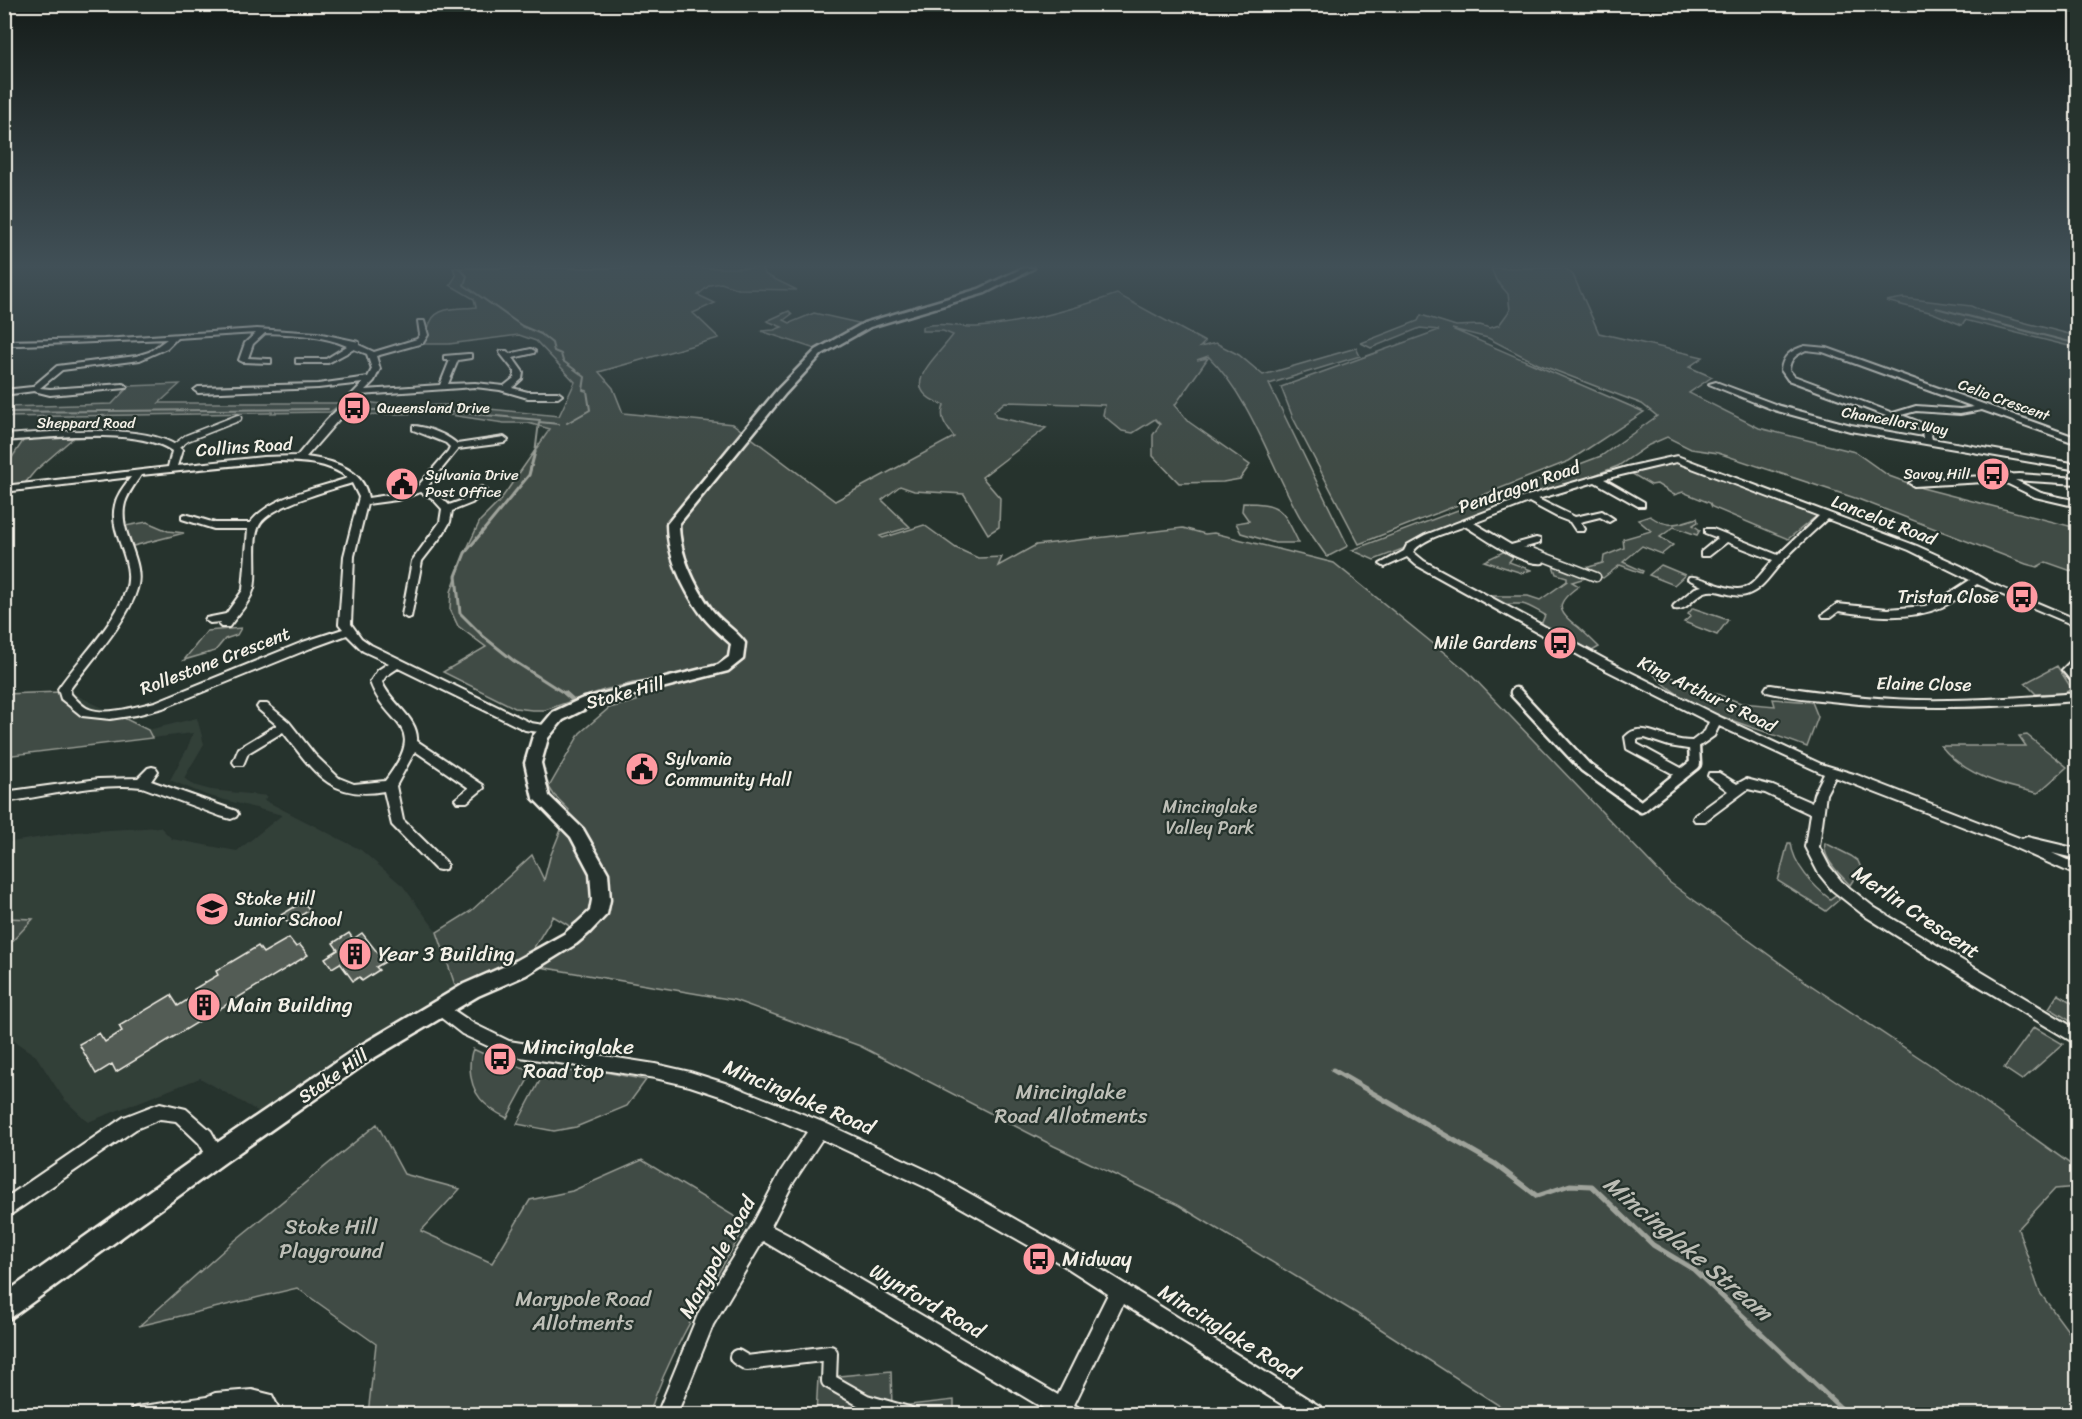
<svg xmlns="http://www.w3.org/2000/svg" width="2082" height="1419" viewBox="0 0 2082 1419" font-family="Sriracha,sans-serif">
<rect width="100%" height="100%" fill="#26332d"/>
<filter id="ink" filterUnits="userSpaceOnUse"><feTurbulence type="fractalNoise" baseFrequency=".0167" numOctaves="2"/><feDisplacementMap in="SourceGraphic" scale="12" xChannelSelector="R" yChannelSelector="G"/><feConvolveMatrix kernelMatrix="1 2 1 2 8 2 1 2 1" color-interpolation-filters="sRGB"/></filter>
<g filter="url(#ink)">
<!-- built -->
<path fill="#333f39" d="M70,692L148,730L197,718L204,744L184,778L193,785L211,790L268,796L264,800L361,850L403,886L437,932L457,991L347,1050L261,1113L200,1078L88,1122L64,1099L36,1056L7,1036L5,1038L4,843L76,832L160,827L172,839L237,851L282,815L206,795L170,780L187,749L193,733L5,756V694Z"/>
<!-- green -->
<path fill="#414b45" stroke="#9a9e96" stroke-width="1.5" d="M453,268H761L766,275L797,290L738,289L721,283L710,285L698,295L715,303L693,313L719,338L599,372L613,388L623,413L733,424L835,501L954,437C946,426 939,419 944,405C895,389 935,360 953,335L943,331H922V327C940,321 958,328 977,327C1025,323 1071,310 1117,294L1205,342L1200,347L1216,343L1239,355L1263,375L1356,348L1360,356L1269,384L1348,546L1327,557C1319,545 1309,532 1301,519C1270,465 1253,401 1208,356L1197,360L1208,358L1175,405L1189,422L1250,465L1240,479L1223,482L1179,483L1153,456V435L1160,424L1155,419L1133,433L1122,431L1103,415L1105,405L1005,402L994,411L996,417L1046,428L982,477L1000,498L999,527L988,534L964,494L914,491L900,486L882,500L910,527L880,536L883,538L924,525L956,548L978,558L1002,557L998,566L1036,545L1183,528L1205,534L1214,533L1334,563L1468,672L1669,882L1806,982L1959,1084L2077,1169V1187L2055,1189L2018,1229L2040,1293L2077,1343V1414H1512L1356,1313L1178,1205L1054,1146L860,1046L734,1000L540,967L577,941L568,925L553,916L533,949L457,991L437,932L471,911L532,855L544,880L550,857L569,810L554,795L549,787L580,733L609,708L637,701L636,696L730,669L633,683L604,690L545,710H532L515,708L443,672L486,647L458,626L450,609L451,592L465,553L480,521L499,502L550,429L528,423H504L437,413L350,415L364,402L401,406L448,405L559,416L575,382L536,341L519,335L449,344H420C426,336 427,329 431,321C438,306 461,309 476,307L474,299L450,285L456,276Z
M1491,268H1565L1573,275L1599,333L1703,357L1689,367L1712,377L1689,393L1759,428L1855,452L1889,476L1922,488L2077,528V573L2046,562L2037,567L2026,564L1858,499L1718,453L1691,449L1667,437L1649,445L1618,466L1374,560L1352,550L1601,456L1657,416L1642,404L1538,364L1488,338L1452,329L1644,412L1569,461L1359,544L1293,418L1281,387L1439,330L1420,328L1371,348L1361,343L1418,321L1421,315L1456,326L1480,325L1490,328L1499,325L1510,310L1508,294L1496,280Z
M1903,298L1971,306L1984,312L2077,336V348L1965,320L1962,325L1933,313L1886,301Z
M789,311L792,314L784,320L790,323L814,313L863,324L815,349L761,331L774,330L782,327L767,321Z
M180,384L159,403H342L330,412L5,417V407L112,404L129,386Z
M25,438H73L35,471L25,483L5,486V468Z
M1674,460L1819,514L1788,539L1712,507L1710,503L1683,492L1674,495L1657,484L1651,485L1629,472Z
M1243,503C1282,503 1282,509 1299,543H1275L1241,533L1236,523L1249,521L1242,511Z
M1650,516C1669,529 1676,524 1697,518L1698,522L1693,525L1700,530L1697,535L1674,527L1660,537L1673,545L1662,554L1642,546L1623,562L1643,571L1642,573L1620,565L1603,578L1582,569L1603,563L1604,556L1624,548L1623,539L1651,531L1638,520Z
M147,522L168,531L184,533L133,546L125,526Z
M1505,551L1513,557L1509,562L1531,570L1522,573L1484,561Z
M1552,563L1592,576L1572,582L1579,586C1556,602 1555,611 1578,627C1585,633 1592,640 1599,647L1592,651L1541,625L1545,615C1539,612 1529,605 1522,604C1507,603 1504,608 1489,596H1528L1540,600L1567,581V577L1556,574Z
M1661,565L1685,575L1674,585L1649,575Z
M1693,608L1728,620L1717,635L1684,622L1691,616L1688,614Z
M241,628L237,635L225,639L215,651L184,660L207,631Z
M2057,666L2070,686V690L2064,693L2036,694L2025,683Z
M1648,668L1741,703L1775,706L1773,699L1812,702L1818,717L1807,747C1753,725 1687,714 1648,668Z
M60,692V700L83,715L102,719L122,717L148,730L152,738L5,756L4,694Z
M2027,735L2067,767L2038,793C2003,786 1964,775 1941,746H2026L2019,736Z
M1788,843H1791C1793,864 1814,887 1830,899L1837,894L1841,898L1826,911L1778,881Z
M1825,843L1851,856L1858,861L1861,868L1850,885C1840,875 1822,858 1825,843Z
M5,918L33,919L5,949L4,918Z
M2058,994L2077,1006V1025L2049,1008Z
M2034,1027L2063,1044L2022,1080L2004,1068Z
M473,1049L501,1062L533,1070L507,1118C484,1107 471,1094 470,1068C470,1061 470,1056 473,1049Z
M545,1071L605,1072L646,1080L627,1106L576,1127L554,1131L517,1124Z
M377,1124L404,1174L460,1189L421,1231L492,1263L530,1200L572,1191L642,1160L747,1224C712,1285 671,1347 649,1414H368L376,1344L297,1288L139,1326L233,1242Z
M891,1371L892,1407L954,1400V1414H816L818,1378Z"/>
<g fill="none" stroke-linecap="round" stroke-linejoin="round">
<!-- stream-far3 -->
<path stroke="#9fa39b" stroke-width="2" d="M459,268L467,276L464,285L522,326L541,334L552,343L554,351L561,354L563,361L585,377L583,390L587,391L590,410L567,423
M1936,308L2078,344
M350,410H430L540,420
M4,412L328,409
M535,454L539,422L559,424"/>
<!-- stream-far2 -->
<path stroke="#9fa39b" stroke-width="3" d="M535,452L529,475L465,553L456,576L460,613L484,637L514,661L567,695"/>
<!-- stream-far1 -->
<path stroke="#9fa39b" stroke-width="4.5" d="M565,693L584,710"/>
<!-- stream -->
<path stroke="#9fa39b" stroke-width="5" d="M1333,1070L1495,1164L1537,1196L1570,1185L1592,1186L1653,1245L1693,1269L1847,1414"/>
</g>
<!-- building -->
<path fill="#525c55" stroke="#f4f1e8" stroke-width="1.5" d="M654,762V772L629,776V766Z
M303,902L310,910L288,923L281,915Z
M349,933L353,939L362,933L385,962L376,967L379,970L362,981L359,977L353,981L340,963L332,968L325,958L338,950L333,943Z
M289,938L296,947L300,945L308,955L116,1072L112,1064L96,1074L79,1044L99,1033L105,1042L122,1031L119,1026L171,995L178,1006L197,994L194,989L218,975L216,971L258,946L263,953Z"/>
<g fill="none" stroke-linecap="round" stroke-linejoin="round">
<defs>
<path id="pedestrian-far3" d="M175,447L187,438L238,418"/>
<path id="pedestrian-far2" d="M1516,551L1531,552L1596,577
M1515,692L1518,695"/>
<path id="pedestrian-far1" d="M1516,693L1585,767L1641,807L1695,764L1694,746"/>
<path id="pedestrian" d="M737,1357L747,1363L830,1353L829,1381L866,1402L908,1414
M137,1414L215,1403"/>
<path id="minor" d="M418,321H424L428,335L423,343L376,356L380,369L374,381L365,390L440,385L450,360H444V356L468,354H471V358L458,360L448,384L475,383L504,386L514,378L515,372L500,353L501,351H507L509,354L531,349L535,351L534,353L513,358L523,372L522,379L512,388L528,392H558L562,395L558,398H528L500,390L475,387L360,395L306,457C331,460 364,469 368,498L395,494L418,486L448,451L450,447L446,443L413,430V426C425,426 448,435 457,444L504,437L508,440L504,443L458,449L427,487L438,494L449,505L466,499L481,487L486,490L472,503L452,511L450,522L443,534L422,561L411,617L407,618L402,615L412,561L440,522L442,509L432,498L420,492L397,500L367,504L354,556L351,624L361,638L371,645L531,723L550,726L552,729L546,733L525,730L398,668L386,676L382,682C390,703 419,718 417,741L483,785L484,788L467,802H457L455,799L469,788L415,751L396,786L403,820L445,861L447,865L445,869L440,870L435,869L392,825L384,791C329,801 313,770 283,732L248,753L243,765H235L233,762L239,748L277,725L259,710L257,707L259,704H267L289,722L315,755L339,778L354,784L385,781C430,722 387,729 370,682L378,670L389,663L363,651L347,635L311,648L163,708L136,715L110,719L82,716L61,699L58,689C79,658 114,626 126,590C136,561 108,534 115,505C117,494 125,485 131,477L4,492V486L168,467L172,451C137,427 47,438 4,441V435C45,433 152,421 182,450L177,466L263,457L297,456L326,421L363,383L318,388L198,393L194,390L198,387L318,384L368,377L372,369L367,354L354,349L328,363H296V359H326L347,346C322,335 292,334 265,333L253,344L248,358L268,359H271V363L243,362L239,360L245,343L256,333L177,338L167,348L140,360L62,370L40,388L50,389L123,384L127,386L126,388L50,395L34,391L4,395V390L32,387L57,366L136,356L149,352L167,339L21,345H4V341L104,339L257,329L317,333L359,342V345L374,352L417,339L420,335ZM279,461C303,462 328,462 348,478C316,489 272,495 250,523H215L185,514L182,515V519L214,529H248L243,590L226,614L206,618L205,620L210,623L221,622L219,625L221,627H229C237,615 250,603 254,588C258,570 251,539 260,524C271,505 331,490 352,483L359,497L344,556L339,624L343,629L303,642L155,702C138,706 107,716 89,709C83,707 76,699 71,694L70,689C90,662 128,621 137,589C146,560 117,533 125,503C128,493 135,484 141,475Z
M1805,346L1827,348L2078,438V444L1982,410L1960,414L1916,411L1901,415C1916,421 1929,422 1932,439L2078,464V470L1850,431L1774,410L1709,384L1716,382L1780,406L1851,425L1923,438L1922,431L1916,427L1788,380L1781,370C1783,355 1792,350 1805,346ZM1806,350L1823,352L1974,407L1960,409L1916,406L1893,413L1794,376L1789,370C1790,358 1796,355 1806,350Z
M1677,456L1917,546L1961,566L1990,583L2078,620V627L1977,584C1966,592 1954,602 1942,607C1910,621 1872,616 1839,611L1831,617H1823L1822,615L1837,604L1888,609L1925,606L1939,600L1970,580L1909,550L1827,519C1812,533 1797,546 1783,561C1771,573 1763,590 1746,595C1732,599 1718,587 1705,592C1694,596 1687,612 1674,609L1673,607L1674,605L1695,588L1702,586L1688,579L1689,577C1696,576 1701,579 1708,581C1748,596 1747,590 1773,560L1727,542L1709,556H1701V552L1718,538L1705,533V529H1713L1778,555L1819,516L1676,462L1604,479L1644,502V506H1638L1595,482L1538,499L1575,517L1602,511L1614,519L1609,522L1600,517L1580,522L1585,529L1584,531H1576L1570,522L1557,517L1529,502L1474,523L1511,545L1536,538L1540,539V543L1519,549L1543,559L1544,561L1543,563C1522,566 1483,537 1465,526C1450,532 1423,538 1413,552L1424,561L1608,661L1720,717L1821,764L1857,775L2022,839L2027,837L2078,849V859L2052,853L2078,865V876L2000,841L1835,777L1826,794L1819,847L1829,866L1842,882L1875,908L2078,1030V1045L1935,960L1865,916L1832,890L1819,874L1805,847L1810,814L1765,793L1748,789L1705,821H1695L1693,818L1695,815L1728,791L1708,776L1709,773H1719L1737,784L1746,779L1773,786L1812,803L1814,794L1824,774L1719,726L1714,736L1694,750L1669,746L1645,738L1637,739V744L1685,770L1687,773L1685,776H1677L1627,749L1625,737C1638,722 1656,734 1672,738C1678,740 1685,741 1692,741L1705,731L1709,722L1600,667L1416,565L1407,557L1385,567L1380,564L1404,551L1407,545L1425,535L1527,496L1627,467Z
M2019,474L2078,478V484L2015,480L2041,493L2078,501V507L2035,497L2002,481L1914,486L1909,483L1914,480Z
M2078,657V668L2075,670L2078,673V685L2074,684L2062,670L2074,658Z
M1771,685C1819,692 1868,699 1917,700C1971,701 2024,697 2078,693V701C1995,707 1913,711 1830,701C1809,699 1787,697 1767,692L1765,689L1767,686Z
M152,767L156,768L158,771L151,781L236,811L238,814L236,817L231,819L220,816L142,787C99,782 48,796 4,802V792L98,779L138,778L148,768Z
M440,1001L474,1024L509,1041L655,1064L690,1072L728,1084L825,1123L937,1175L1075,1253L1321,1407L1324,1414H1297L1123,1304L1074,1405L1078,1407L1081,1414H1053L763,1241L713,1325L677,1414H657L699,1312L753,1224L781,1171L807,1132L726,1098L690,1086L655,1078L507,1055L462,1034L435,1013L432,1008L435,1003ZM822,1139L925,1187L1063,1265L1108,1294L1058,1395L851,1274L788,1235L771,1226L793,1183Z
M160,1103L186,1109L211,1131L225,1156L222,1162L216,1164L210,1162L199,1143L176,1121L160,1119L136,1129L4,1219V1199L124,1117Z
M252,1390L272,1395L279,1409L277,1414H257L258,1411C242,1408 224,1417 208,1410L205,1403L208,1396L215,1393Z"/>
<path id="tertiary" d="M1023,268H1034L985,293L870,327L822,354L785,394L679,524C679,554 695,586 712,610C721,622 736,630 745,643L743,659L728,671L591,706L563,720L548,738L541,763L549,796L583,829L608,873L610,900L607,914L589,933L576,944L526,975L478,996L372,1059L224,1163L12,1317L4,1321V1294L208,1149L358,1047L464,984L512,963L564,934L577,923L590,911L592,900L590,873L571,837L533,798L525,763L533,736L553,712L581,699L718,665L729,657L731,644C721,635 709,625 701,614C683,589 667,555 667,524L777,390L816,350L864,323L979,289Z"/>
</defs>
<!-- pedestrian-far3 casing -->
<use href="#pedestrian-far3" stroke="#f4f1e8" stroke-width="9"/>
<!-- pedestrian-far2 casing -->
<use href="#pedestrian-far2" stroke="#f4f1e8" stroke-width="11"/>
<!-- pedestrian-far1 casing -->
<use href="#pedestrian-far1" stroke="#f4f1e8" stroke-width="15"/>
<!-- pedestrian casing -->
<use href="#pedestrian" stroke="#f4f1e8" stroke-width="18"/>
<!-- minor casing -->
<use href="#minor" stroke="#f4f1e8" stroke-width="4"/>
<!-- tertiary casing -->
<use href="#tertiary" stroke="#f4f1e8" stroke-width="5"/>
<!-- pedestrian-far3 -->
<use href="#pedestrian-far3" stroke="#26332d" stroke-width="6"/>
<!-- pedestrian-far2 -->
<use href="#pedestrian-far2" stroke="#26332d" stroke-width="8"/>
<!-- pedestrian-far1 -->
<use href="#pedestrian-far1" stroke="#26332d" stroke-width="10"/>
<!-- pedestrian -->
<use href="#pedestrian" stroke="#26332d" stroke-width="14"/>
<!-- minor -->
<use href="#minor" fill="#26332d" fill-rule="evenodd"/>
<!-- tertiary -->
<use href="#tertiary" fill="#26332d" fill-rule="evenodd"/>
</g>
</g>
<!-- sky -->
<linearGradient id="sky" x2="0" y2="1"><stop stop-color="#151c19"/><stop offset="0.57" stop-color="#415057"/><stop offset="1" stop-color="#415057" stop-opacity="0"/></linearGradient>
<rect width="2082" height="467" fill="url(#sky)"/>
<!-- icons -->
<defs>
<symbol id="bus-disc" viewBox="-11 -11 22 22"><circle r="9.5" fill="#ff9aa2" stroke="#26332d"/><path d="M-5-6H5V4H4V6H2V4H-2V6H-4V4H-5ZM-3.5-4V0h7V-4ZM-3.5 1.2v1.5H-2V1.2ZM2 1.2v1.5H3.5V1.2Z" fill="#111"/></symbol>
<symbol id="civic-disc" viewBox="-11 -11 22 22"><circle r="9.5" fill="#ff9aa2" stroke="#26332d"/><path d="M-.6-6.5H3V-4.5H.6V-3L4-1V1h2V6H-6V1h2V-1L-.6-3ZM-1.2 2.5V6h2.4V2.5Z" fill="#111"/></symbol>
<symbol id="school-disc" viewBox="-11 -11 22 22"><circle r="9.5" fill="#ff9aa2" stroke="#26332d"/><path d="M0-5L7-2L0 1L-7-2ZM-4 1L0 2.5L4 1V4Q0 6-4 4Z" fill="#111"/></symbol>
<symbol id="building-disc" viewBox="-11 -11 22 22"><circle r="9.5" fill="#ff9aa2" stroke="#26332d"/><path d="M-4-6H4V6H1V3H-1V6H-4ZM-2.5-4.3h1.7v1.8h-1.7ZM.8-4.3h1.7v1.8H.8ZM-2.5-1h1.7V.8h-1.7ZM.8-1h1.7V.8H.8Z" fill="#111"/></symbol>
</defs>
<g fill-rule="evenodd">
<use href="#bus-disc" x="335" y="389" width="38" height="38"/>
<use href="#bus-disc" x="1974" y="455" width="38" height="38"/>
<use href="#civic-disc" x="383" y="465" width="38" height="38"/>
<use href="#bus-disc" x="2003" y="578" width="38" height="38"/>
<use href="#bus-disc" x="1541" y="624" width="38" height="38"/>
<use href="#civic-disc" x="623" y="750" width="38" height="38"/>
<use href="#school-disc" x="193" y="890" width="38" height="38"/>
<use href="#building-disc" x="336" y="935" width="38" height="38"/>
<use href="#building-disc" x="185" y="986" width="38" height="38"/>
<use href="#bus-disc" x="481" y="1040" width="38" height="38"/>
<use href="#bus-disc" x="1020" y="1240" width="38" height="38"/>
</g>
<g text-anchor="middle" stroke-width="4.5" stroke-linejoin="round" paint-order="stroke">
<!-- far-street labels -->
<g font-size="15" fill="#f4f1e8" stroke="#26332d">
<text transform="translate(2004 400) rotate(20)" y="5">Celia Crescent</text>
<text transform="translate(1895 421) rotate(10)" y="5">Chancellors Way</text>
<text x="86" y="428">Sheppard Road</text>
</g>
<!-- far-poi labels -->
<g font-size="15" fill="#f4f1e8" stroke="#26332d" text-anchor="start">
<text x="377" y="413">Queensland Drive</text>
<text x="1970" y="479" text-anchor="end">Savoy Hill</text>
<text x="425" y="480">Sylvania Drive<tspan x="425" dy="17">Post Office</tspan></text>
</g>
<!-- street labels -->
<g font-size="18" fill="#f4f1e8" stroke="#26332d">
<text transform="translate(244 447) rotate(-4)" y="6">Collins Road</text>
<text transform="translate(1519 487) rotate(-19)" y="6">Pendragon Road</text>
<text transform="translate(1884 520) rotate(21)" y="6">Lancelot Road</text>
<text transform="translate(215 661) rotate(-21)" y="6">Rollestone Crescent</text>
<text transform="translate(1924 684) rotate(1)" y="6">Elaine Close</text>
<text transform="translate(625 693) rotate(-15)" y="6">Stoke Hill</text>
<text transform="translate(1707 694) rotate(26)" y="6">King Arthur's Road</text>
<text transform="translate(333 1076) rotate(-35)" y="6">Stoke Hill</text>
</g>
<!-- poi labels -->
<g font-size="18" fill="#f4f1e8" stroke="#26332d" text-anchor="end">
<text x="1999" y="603">Tristan Close</text>
<text x="1537" y="649">Mile Gardens</text>
<text x="665" y="765" text-anchor="start">Sylvania<tspan x="665" dy="21">Community Hall</tspan></text>
<text x="235" y="905" text-anchor="start">Stoke Hill<tspan x="235" dy="21">Junior School</tspan></text>
</g>
<!-- park labels -->
<g font-size="18" fill="#bebfb7" stroke="#26332d">
<text x="1210" y="813">Mincinglake<tspan x="1210" dy="21">Valley Park</tspan></text>
</g>
<!-- near-street labels -->
<g font-size="21" fill="#f4f1e8" stroke="#26332d">
<text transform="translate(1916 912) rotate(34)" y="7">Merlin Crescent</text>
<text transform="translate(799 1097) rotate(23)" y="7">Mincinglake Road</text>
<text transform="translate(717 1257) rotate(-61)" y="7">Marypole Road</text>
<text transform="translate(927 1301) rotate(30)" y="7">Wynford Road</text>
<text transform="translate(1229 1332) rotate(32)" y="7">Mincinglake Road</text>
</g>
<!-- near-poi labels -->
<g font-size="21" fill="#f4f1e8" stroke="#26332d" text-anchor="start">
<text x="378" y="961">Year 3 Building</text>
<text x="227" y="1012">Main Building</text>
<text x="523" y="1054">Mincinglake<tspan x="523" dy="24">Road top</tspan></text>
<text x="1062" y="1266">Midway</text>
</g>
<!-- near-park labels -->
<g font-size="21" fill="#bebfb7" stroke="#26332d">
<text x="1071" y="1099">Mincinglake<tspan x="1071" dy="24">Road Allotments</tspan></text>
<text x="331" y="1234">Stoke Hill<tspan x="331" dy="24">Playground</tspan></text>
<text x="583" y="1306">Marypole Road<tspan x="583" dy="24">Allotments</tspan></text>
</g>
<!-- near-water labels -->
<g font-size="24" font-style="italic" fill="#bcbdb5" stroke="#26332d">
<text transform="translate(1688 1248) rotate(40)" y="8">Mincinglake Stream</text>
</g>
</g>
<!-- margin -->
<rect width="2082" height="1419" fill="none" stroke="#26332d" stroke-width="24"/>
<rect x="12" y="12" width="2058" height="1395" fill="none" stroke="#f4f1e8" stroke-width="2" filter="url(#ink)"/>
</svg>
